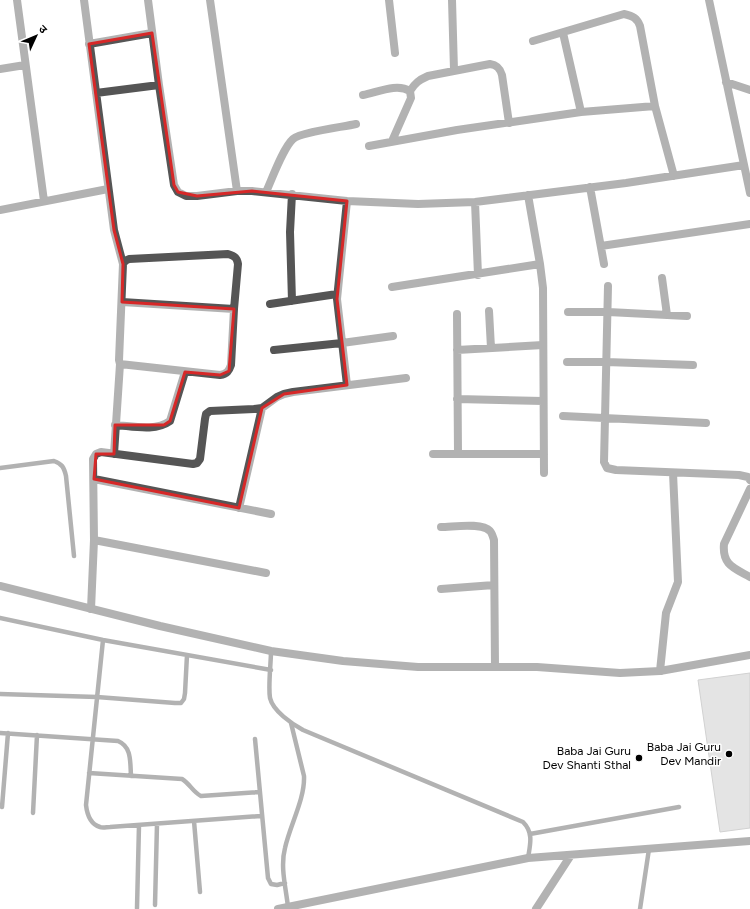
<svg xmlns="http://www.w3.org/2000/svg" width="750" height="909" viewBox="0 0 750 909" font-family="Figtree,'Noto Sans Devanagari',sans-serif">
<rect width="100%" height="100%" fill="#fff"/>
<!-- building -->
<path fill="#c4c4c4" stroke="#999" d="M750,673V828L720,832L698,680Z"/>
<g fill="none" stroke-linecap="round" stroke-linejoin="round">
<!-- service -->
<path stroke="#555" stroke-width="4.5" d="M0,468L54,461C62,464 64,467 66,476L74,556
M0,618L103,640L271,670
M103,640L86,805C87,814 90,824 100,827C102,828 107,827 110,827L261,816
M271,651C271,663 268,686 270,698C273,711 292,724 303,730L523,822C534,833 530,845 528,858
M0,694L97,697L175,703H181L184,699L185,693L187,655
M0,733L118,741C132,747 130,762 131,776
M255,739L268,878L271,884L277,885L285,883
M89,773L182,779C190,784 193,792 201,796L259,792
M2,807L8,733
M33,813L37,735
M194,821L200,892
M530,834L679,807
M155,905L157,824
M288,907C286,888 280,867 285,848C290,825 305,799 304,776L291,723
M137,908L139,825
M640,909L649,849"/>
<!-- minor -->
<path stroke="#555" stroke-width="8" d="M17,0L44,201
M84,0L114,230L123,264
M148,0L159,85L174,185L178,192L186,196H197L237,191H252L347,201L418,204L475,202L626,183L744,165
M210,0L237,191
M389,0L395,53
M452,0L454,70
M709,0L750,193
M563,33L581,112L655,106L674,176
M533,41L624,14C633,16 637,18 640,26L655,106
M89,44L152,33
M0,69L25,65
M726,82L750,90
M410,91C415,83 419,80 428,76L490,64C497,65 500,68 502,75L509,123
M96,93L159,85
M363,95C378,92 397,83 410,91L411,98L392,141
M369,146L457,130L581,112
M590,187L604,264
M266,192C272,179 283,148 293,139C301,132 343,127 356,124
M292,194L290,232L292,301
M528,195L540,264L543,288L544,473
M475,202L478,275
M0,210L108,189
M601,246L750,224
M228,254C235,256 237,258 238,264L234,309L231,365C229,371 227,374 220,375L120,364L119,360L123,264L125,261L129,259Z
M662,278L667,315
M608,286L604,462L607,468L616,470L739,475L748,477L750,480
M392,287L540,264
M122,302L234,309
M270,304L337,294
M489,311L491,348
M568,312H608L687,316
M457,314L458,454
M274,350L342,343L393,336
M457,350L543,345
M567,362H606L693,365
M347,385L337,299L347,201
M457,399L543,401
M563,416L706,423
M115,425C132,426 155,432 170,421L185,372
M114,454L120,364
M433,454H544
M94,479L271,514
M750,489L724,544C722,565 734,568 750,577
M239,508L262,408
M441,527C453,527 482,522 490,531C492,533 493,537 494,540L495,667
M94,540L266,573
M441,589L494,585
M91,609L94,540L93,459L96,454L101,452L193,464L197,463L200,459L205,419L206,414L210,411L254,409L262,408L277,397L284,394L293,392L406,378
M660,671L666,613L678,582L673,473
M278,909L528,858L750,841
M536,909L571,855"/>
<!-- tertiary -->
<path stroke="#555" stroke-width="8" d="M0,586L160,626L271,651L343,661L418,667H537L620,673L660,671L750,655"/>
</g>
<!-- marked area -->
<path d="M0 0H750V909H0ZM152,33L174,185L178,192L197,196L252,191L347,201L337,299L347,385L284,394L262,408L239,508L94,479L96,454H114L115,425H164L170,421L185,372L220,375L229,371L234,309L122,302L123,264L114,230L89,44Z" fill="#fff" fill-opacity=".55" fill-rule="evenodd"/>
<path fill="none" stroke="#d62828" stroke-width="3" stroke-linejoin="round" d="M152,33L174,185L178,192L197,196L252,191L347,201L337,299L347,385L284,394L262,408L239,508L94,479L96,454H114L115,425H164L170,421L185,372L220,375L229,371L234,309L122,302L123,264L114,230L89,44Z"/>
<!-- markers -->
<g fill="#000" stroke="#fff" stroke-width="1.5">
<circle cx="729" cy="754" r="4"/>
<circle cx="639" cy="758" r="4"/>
</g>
<g text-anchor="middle" stroke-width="3" stroke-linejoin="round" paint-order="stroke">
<!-- poi labels -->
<g font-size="12" fill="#000" stroke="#fff" text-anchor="end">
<text x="721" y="751">Baba Jai Guru<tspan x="721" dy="14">Dev Mandir</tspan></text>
<text x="631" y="755">Baba Jai Guru<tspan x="631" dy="14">Dev Shanti Sthal</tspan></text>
</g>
</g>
<!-- north arrow -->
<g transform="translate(36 36) rotate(46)" stroke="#ffffff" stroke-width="3" paint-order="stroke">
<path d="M0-3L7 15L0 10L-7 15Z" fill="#000000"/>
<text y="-6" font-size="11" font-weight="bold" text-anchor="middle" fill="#000000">उ</text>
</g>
</svg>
